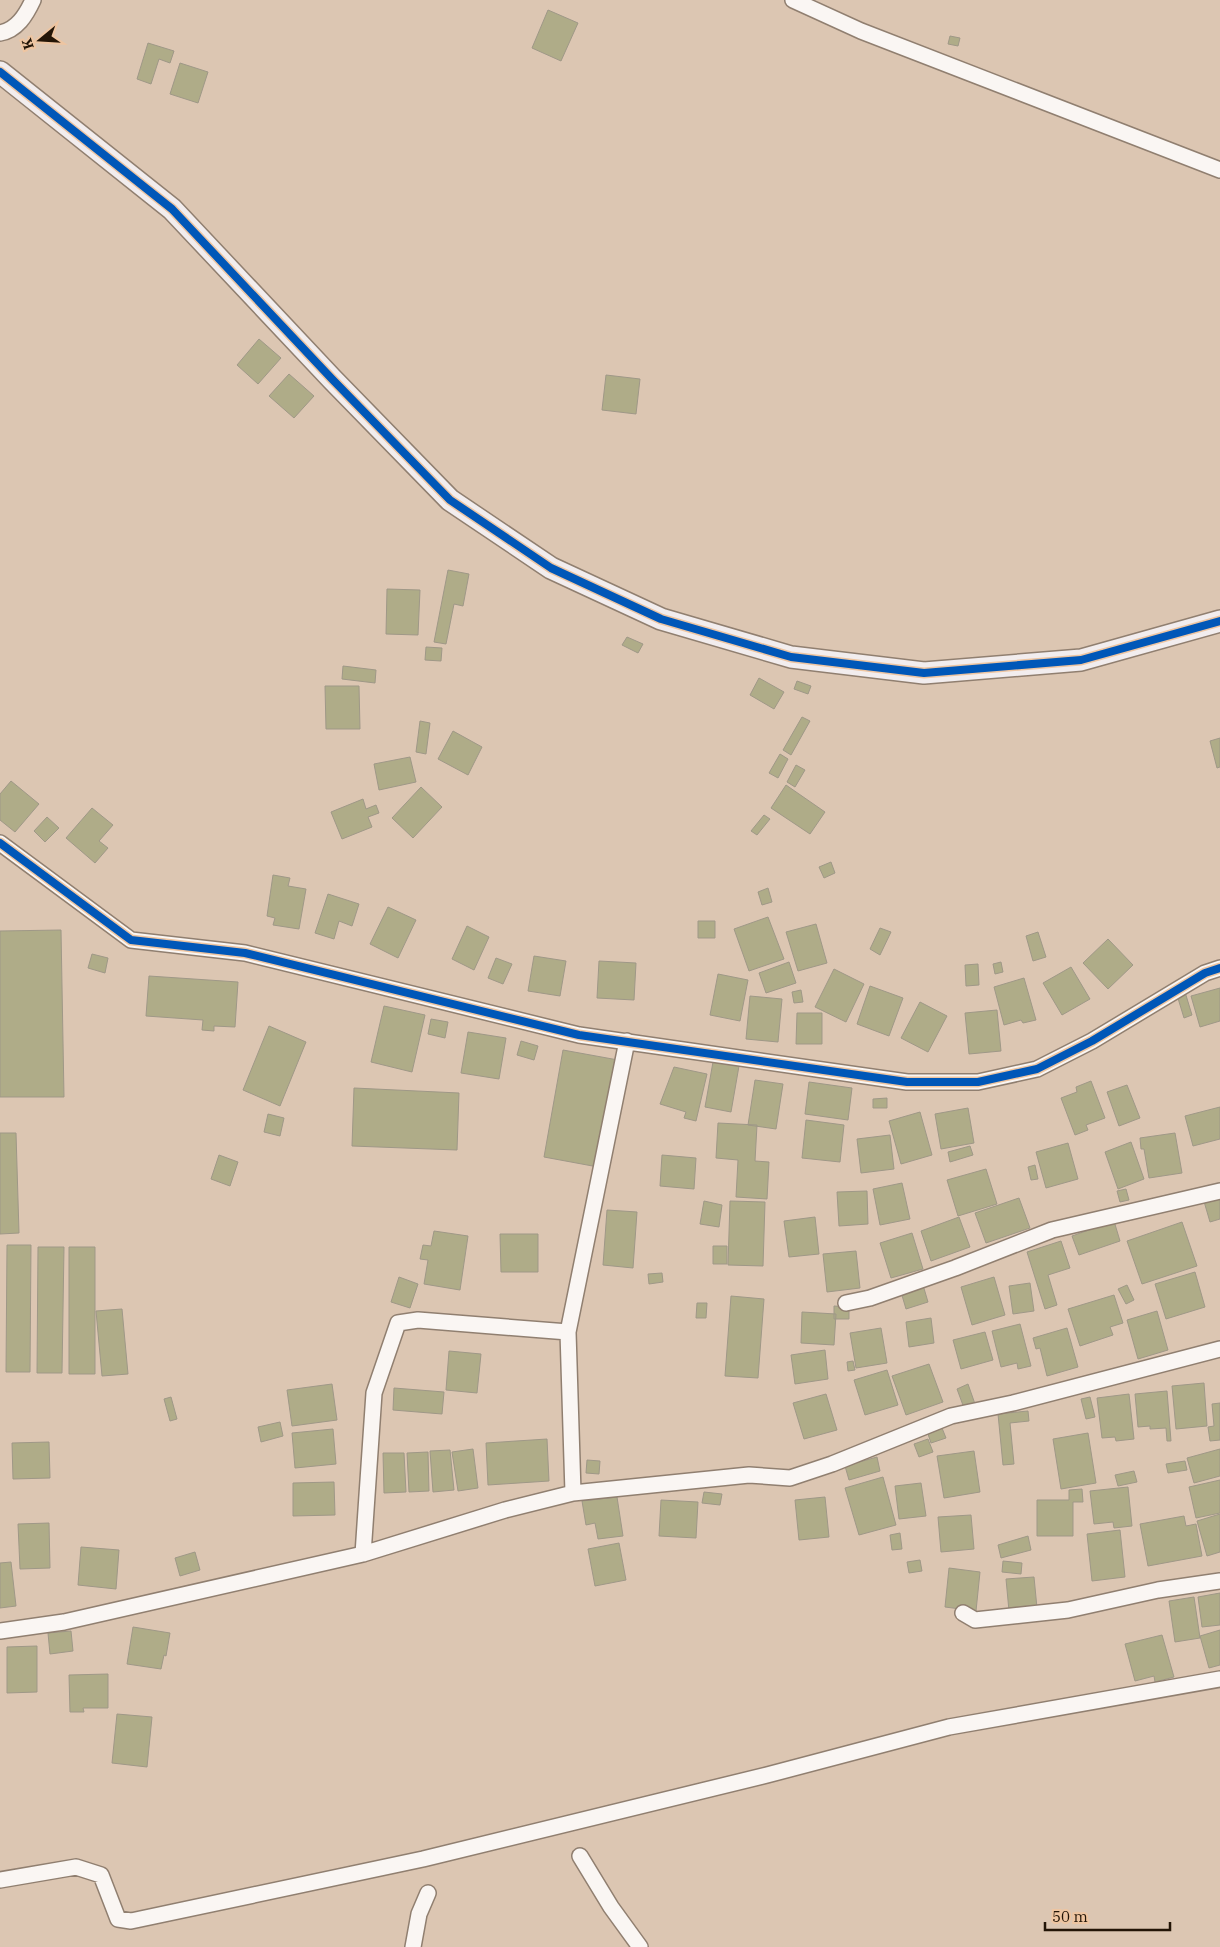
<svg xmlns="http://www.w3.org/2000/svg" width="1220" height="1947" viewBox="0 0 1220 1947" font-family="'IBM Plex Serif',serif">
<rect width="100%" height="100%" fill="#dcc6b2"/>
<!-- building -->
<path fill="#afac88" stroke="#9f9887" d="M548,10L578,23L561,61L532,48Z
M950,36L960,38L958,46L948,44Z
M148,43L174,51L170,63L159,59L151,84L137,79Z
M180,63L208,72L198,103L170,94Z
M259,339L281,358L258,384L237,365Z
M289,374L314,396L294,418L269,396Z
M606,375L640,379L636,414L602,410Z
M448,570L469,574L463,606L454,604L446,644L434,642Z
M387,589L420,590L418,635L386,634Z
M627,637L643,644L638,653L622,645Z
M426,647L442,648L441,661L425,660Z
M343,666L376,670L375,683L342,679Z
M759,678L784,692L774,709L750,695Z
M797,681L811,686L808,694L794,689Z
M325,686H359L360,729H326Z
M802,717L810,721L791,755L783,750Z
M420,721L430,723L426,754L416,752Z
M453,731L482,747L468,775L438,759Z
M1220,738V767L1217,768L1210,741Z
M780,754L788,759L778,778L769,773Z
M410,757L416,782L379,790L374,764Z
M796,765L805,770L795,787L787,782Z
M11,781L39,804L15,832L0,820V794Z
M786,785L825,812L810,834L771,808Z
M421,787L442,807L413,838L392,818Z
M363,799L366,809L376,805L379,813L368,817L372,827L342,839L331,812Z
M92,808L113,825L99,841L108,848L95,863L66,838Z
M764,815L770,819L757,835L751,831Z
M47,817L59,828L45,842L34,831Z
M831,862L835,873L824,878L819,867Z
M273,875L290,878L288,886L306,889L299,929L273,925L275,918L267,916Z
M768,888L772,902L762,905L758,892Z
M328,894L359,904L352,926L339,921L334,939L315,933Z
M388,907L416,920L398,958L370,944Z
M768,917L784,959L749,971L734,929Z
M698,921H715V938H698Z
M816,924L827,963L798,971L786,932Z
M467,926L489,937L474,970L452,959Z
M880,928L891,932L880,955L870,949Z
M61,930L64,1097H0V931Z
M1038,932L1046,957L1033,961L1026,936Z
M1108,939L1133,965L1108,989L1083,963Z
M92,954L108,958L105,973L88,968Z
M534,956L566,961L560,996L528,991Z
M496,958L512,964L503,984L488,978Z
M599,961L636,963L634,1000L597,998Z
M789,962L796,983L766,993L759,973Z
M1001,962L1003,972L995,974L993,964Z
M978,964L979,985L966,986L965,965Z
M1071,967L1090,999L1062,1015L1043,983Z
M834,969L864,984L846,1022L815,1007Z
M718,974L748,980L740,1021L710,1015Z
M149,976L238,982L235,1027L214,1026V1031L202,1030L203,1020L146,1016Z
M1024,978L1036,1020L1023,1023L1021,1020L1004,1025L994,987Z
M870,986L903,998L889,1036L857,1024Z
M1220,988V1021L1200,1027L1191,996Z
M801,990L803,1002L794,1003L792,992Z
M1185,992L1192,1015L1184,1018L1177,995Z
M750,996L782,999L778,1042L746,1039Z
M920,1002L947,1016L928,1052L901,1038Z
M384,1006L425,1015L412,1072L371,1062Z
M997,1010L1001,1051L969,1054L965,1013Z
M797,1013H822V1044H796Z
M431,1019L448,1022L445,1038L428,1034Z
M269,1026L306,1042L280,1106L243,1090Z
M468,1032L506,1038L499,1079L461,1073Z
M521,1041L538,1046L534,1060L517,1055Z
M563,1050L618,1060L598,1167L544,1157Z
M713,1062L739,1066L731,1112L705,1107Z
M674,1067L707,1074L696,1121L684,1118L686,1112L660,1104Z
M755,1080L783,1084L776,1129L748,1125Z
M1091,1081L1105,1118L1086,1125L1088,1130L1075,1135L1061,1098L1077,1092L1076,1087Z
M809,1082L852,1088L848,1120L805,1114Z
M1127,1085L1140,1118L1119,1126L1107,1092Z
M354,1088L459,1093L457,1150L352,1146Z
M887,1098V1108H873V1099Z
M1220,1107V1139L1193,1146L1185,1116Z
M968,1108L974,1143L941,1149L935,1114Z
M920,1112L932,1155L901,1164L889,1121Z
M268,1114L284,1118L280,1136L264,1132Z
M806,1120L844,1125L840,1162L802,1158Z
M718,1123L757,1125L755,1161L769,1162L767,1199L736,1197L738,1160L716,1158Z
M0,1133H16L19,1233L0,1234Z
M1175,1133L1182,1173L1149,1178L1144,1149H1141L1140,1138Z
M890,1135L894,1169L861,1173L857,1139Z
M1131,1142L1144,1179L1118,1189L1105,1152Z
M1068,1143L1078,1179L1046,1188L1036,1152Z
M970,1146L973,1155L950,1162L948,1152Z
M219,1155L238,1162L230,1186L211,1179Z
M662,1155L696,1158L694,1189L660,1186Z
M1035,1165L1038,1179L1031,1180L1028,1167Z
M986,1169L997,1204L958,1216L947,1180Z
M902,1183L910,1219L880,1225L873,1189Z
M1126,1189L1129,1200L1120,1202L1117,1191Z
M867,1191L868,1224L839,1226L837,1192Z
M1220,1194V1219L1210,1222L1203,1198Z
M1019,1198L1030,1228L986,1243L975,1213Z
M704,1201L722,1205L719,1227L700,1224Z
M730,1201L765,1202L763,1266L728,1265Z
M607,1210L637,1212L633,1268L603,1265Z
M815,1217L819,1254L789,1257L784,1221Z
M959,1217L970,1247L931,1261L921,1231Z
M1114,1221L1120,1241L1079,1255L1072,1236Z
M1182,1222L1197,1266L1142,1284L1127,1241Z
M434,1231L468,1236L460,1290L424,1284L428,1260L420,1259L423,1245L431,1246Z
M912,1233L923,1269L891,1278L880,1243Z
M500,1234H538V1272H501Z
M1061,1241L1070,1268L1048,1275L1057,1305L1045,1309L1027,1252Z
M7,1245H31L30,1372H6Z
M713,1246H727V1264H713Z
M38,1247H64L62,1373H37Z
M69,1247H95V1374H69Z
M856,1251L860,1288L827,1292L823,1254Z
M1195,1272L1205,1307L1166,1319L1155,1284Z
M662,1273L663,1282L649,1284L648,1274Z
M399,1277L418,1284L410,1308L391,1302Z
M994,1277L1005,1315L972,1325L961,1287Z
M1030,1283L1034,1311L1013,1314L1009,1286Z
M923,1285L928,1302L906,1309L901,1292Z
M1127,1285L1134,1300L1126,1304L1118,1289Z
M1114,1295L1123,1323L1110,1327L1113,1335L1080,1346L1068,1309Z
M731,1296L764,1299L758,1378L725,1376Z
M697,1303H707L706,1318H696Z
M834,1306L849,1307V1319H834Z
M122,1309L128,1374L102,1376L96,1311Z
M1157,1311L1168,1350L1138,1359L1127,1320Z
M802,1312L836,1314L834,1345L801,1343Z
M931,1318L934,1343L909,1347L906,1322Z
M1020,1324L1031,1366L1018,1369L1017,1363L1001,1367L992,1331Z
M881,1328L887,1363L856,1368L850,1333Z
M1067,1328L1078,1367L1047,1376L1040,1348L1036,1349L1033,1338Z
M985,1332L993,1360L961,1369L953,1340Z
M825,1350L828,1379L795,1384L791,1355Z
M449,1351L481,1354L477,1393L446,1390Z
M853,1361L855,1370L848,1371L847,1362Z
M929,1364L943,1402L906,1415L892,1376Z
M887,1370L898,1405L865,1415L854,1380Z
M1204,1383L1207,1426L1176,1429L1172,1386Z
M332,1384L337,1420L292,1426L287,1390Z
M968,1384L975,1404L964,1408L957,1389Z
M394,1388L444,1392L442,1414L393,1410Z
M1167,1391L1171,1441H1167L1166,1428L1150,1429V1426L1138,1427L1135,1394Z
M826,1394L837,1430L804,1439L793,1403Z
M1129,1394L1134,1439L1116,1441L1115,1437L1102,1438L1097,1398Z
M171,1397L177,1419L170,1421L164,1399Z
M1090,1397L1095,1417L1086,1419L1081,1399Z
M1220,1403V1440L1210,1441L1208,1427L1214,1426L1212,1404Z
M1028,1411L1029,1421L1010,1423L1014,1464L1003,1465L998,1414Z
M280,1422L283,1436L261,1442L258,1427Z
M942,1428L946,1438L931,1443L928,1434Z
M333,1429L336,1464L295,1468L292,1433Z
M1088,1433L1096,1483L1061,1489L1053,1439Z
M547,1439L549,1481L488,1485L486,1443Z
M928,1439L933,1452L919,1457L914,1444Z
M49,1442L50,1478L13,1479L12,1443Z
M473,1449L478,1488L458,1491L452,1452Z
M1220,1449V1476L1194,1483L1187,1458Z
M450,1450L454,1490L433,1492L430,1451Z
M974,1451L980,1492L944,1498L937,1456Z
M428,1452L429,1491L409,1492L407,1453Z
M383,1453H404L406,1492L384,1493Z
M877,1457L880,1471L849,1480L845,1466Z
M587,1460L600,1461L599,1474L586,1473Z
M1185,1461L1187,1470L1168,1473L1166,1464Z
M1134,1471L1137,1482L1118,1486L1115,1475Z
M883,1477L896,1525L859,1535L845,1488Z
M1220,1480V1513L1196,1518L1189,1487Z
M334,1482L335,1515L293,1516V1483Z
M921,1483L926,1516L899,1519L895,1486Z
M1128,1487L1132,1526L1114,1528L1113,1522L1094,1524L1090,1491Z
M1082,1489L1083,1502H1073V1536H1037V1500H1069V1490Z
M704,1492L722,1494L720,1505L702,1503Z
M617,1497L623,1536L598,1539L595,1523L586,1525L582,1501Z
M825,1497L829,1537L799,1540L795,1500Z
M661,1500L698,1502L696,1538L659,1536Z
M1220,1514V1552L1207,1556L1197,1521Z
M971,1515L974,1549L941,1552L938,1517Z
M1184,1516L1186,1526L1196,1524L1202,1556L1148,1566L1140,1524Z
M49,1523L50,1568L20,1569L18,1524Z
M1120,1530L1125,1577L1092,1581L1087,1534Z
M900,1533L902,1549L892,1550L890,1535Z
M1028,1536L1031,1550L1001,1558L998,1545Z
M619,1543L626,1580L595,1586L588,1549Z
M81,1547L119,1550L116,1589L78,1585Z
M195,1552L200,1570L180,1576L175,1558Z
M920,1560L922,1571L909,1573L907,1562Z
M1003,1561L1022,1563L1021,1574L1002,1572Z
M11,1562L16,1606L0,1608V1563Z
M949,1568L980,1572L976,1611L945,1607Z
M1034,1577L1037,1608L1009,1611L1006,1579Z
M1220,1593V1625L1202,1627L1198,1597Z
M1194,1597L1200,1638L1175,1642L1169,1601Z
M133,1627L170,1633L166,1656L164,1655L161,1669L127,1664Z
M1220,1630V1665L1209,1668L1200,1636Z
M71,1631L73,1651L50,1654L48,1633Z
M1162,1635L1174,1677L1155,1682L1154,1676L1135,1681L1125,1644Z
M37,1646V1692L7,1693V1647Z
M108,1674V1708H83L84,1712H70L69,1675Z
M117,1714L152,1717L147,1767L112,1763Z"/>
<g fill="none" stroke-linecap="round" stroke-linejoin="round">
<defs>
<path id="street" d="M793,0L861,31L1220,170
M0,33C17,30 26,15 33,0
M0,843L131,940L245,953L579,1035L907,1082H978L1037,1069L1092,1041L1205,973L1220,968
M846,1303L870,1298L955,1268L1052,1230L1220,1191
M573,1493L568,1332L627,1041
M363,1554L374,1393L398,1323L418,1320L568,1332
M963,1613L975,1620L1068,1610L1158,1590L1220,1581
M0,1631L64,1622L363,1554L505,1510L573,1493L749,1475L790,1478L832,1464L951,1416L1013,1403L1220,1349
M580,1856L611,1907L640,1947
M0,1880L76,1867L101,1875L118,1919L131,1921L423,1859L767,1775L949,1727L1220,1679
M413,1947L419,1914L428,1893"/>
<path id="secondary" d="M0,72L172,209L332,379L450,500L551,568L661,619L791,657L924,673L1081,660L1220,621"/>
</defs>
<!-- street casing -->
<use href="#street" stroke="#907f70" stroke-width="18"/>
<!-- secondary casing -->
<use href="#secondary" stroke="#907f70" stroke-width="24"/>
<!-- street -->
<use href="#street" stroke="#faf6f3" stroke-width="15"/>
<!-- secondary -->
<use href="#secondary" stroke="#f2edee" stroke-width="21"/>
<defs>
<path id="cycleway" d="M0,72L172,209L332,379L450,500L551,568L661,619L791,657L924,673L1081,660L1220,621
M0,843L131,940L245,953L579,1035L907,1082H978L1037,1069L1092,1041L1205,973L1220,968"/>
</defs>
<!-- cycleway casing -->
<use href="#cycleway" stroke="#eec5a1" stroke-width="11"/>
<!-- cycleway -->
<use href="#cycleway" stroke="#0057b8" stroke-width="8"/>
</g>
<!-- north arrow -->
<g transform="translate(40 40) rotate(252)" stroke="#eec5a1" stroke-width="4" paint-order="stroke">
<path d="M0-4L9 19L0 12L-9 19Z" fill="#231507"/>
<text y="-8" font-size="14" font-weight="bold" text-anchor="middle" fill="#231507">K</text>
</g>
<!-- scale -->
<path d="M1045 1922v8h125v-8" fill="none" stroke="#231507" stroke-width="2.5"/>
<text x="1052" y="1922" font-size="15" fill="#231507" stroke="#eec5a1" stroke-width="4" paint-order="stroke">50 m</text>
</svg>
